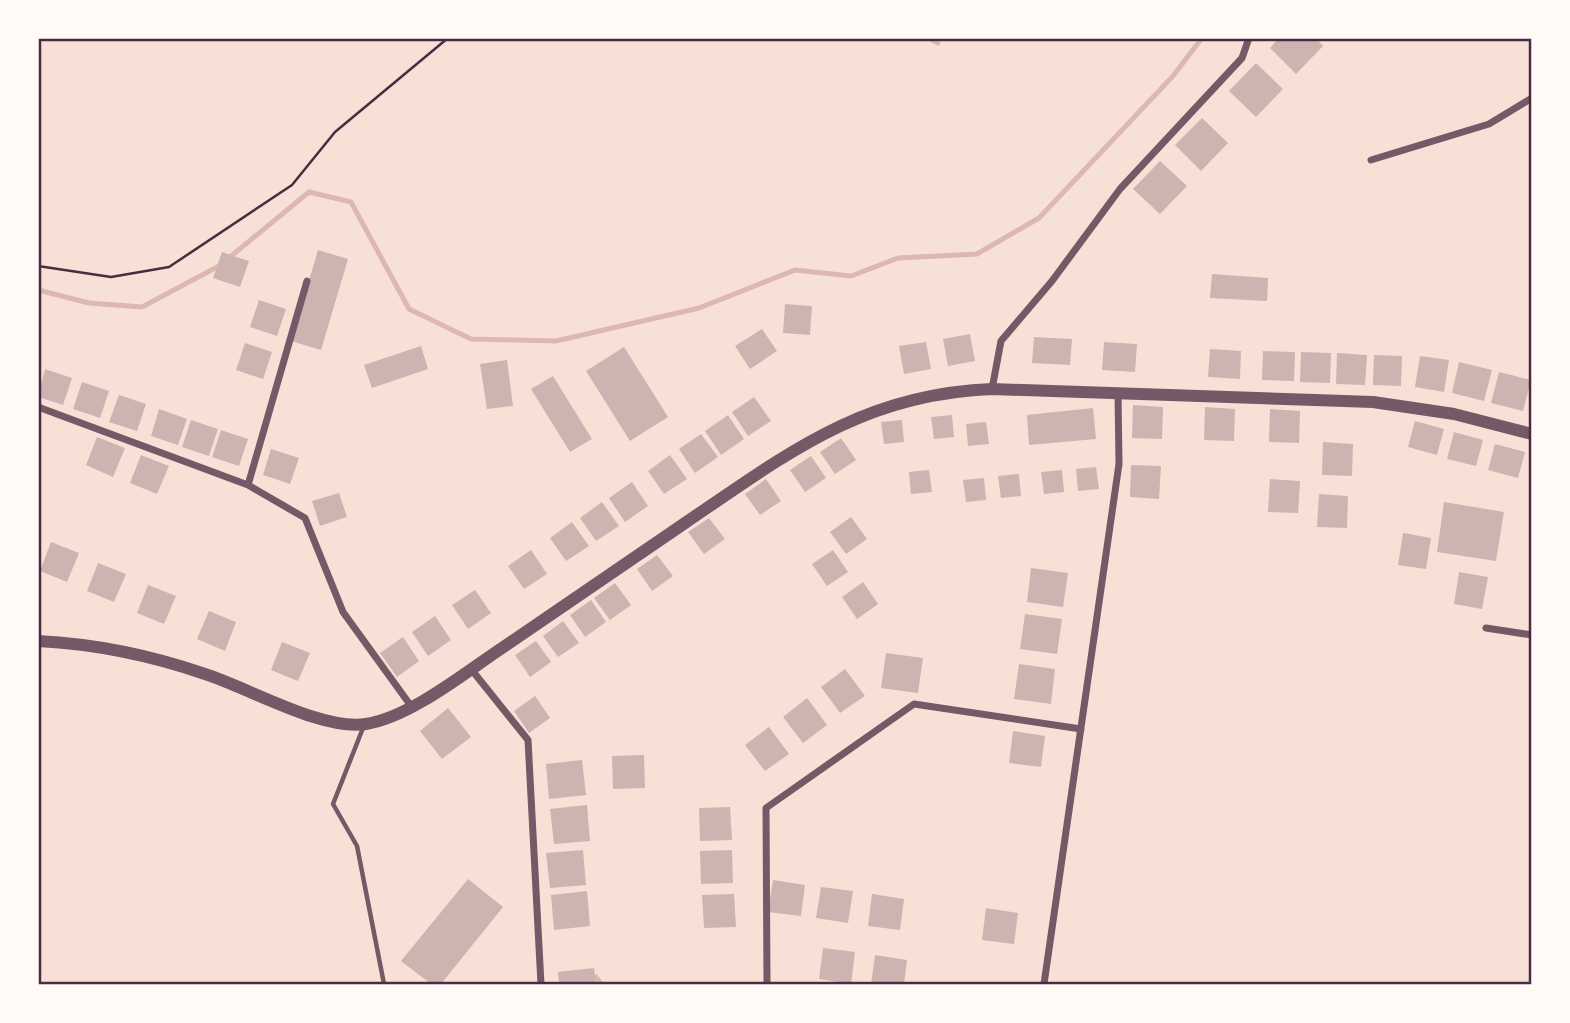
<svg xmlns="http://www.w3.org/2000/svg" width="1570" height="1023" viewBox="0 0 1570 1023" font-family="Inter,sans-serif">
<rect width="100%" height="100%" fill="#f7e1d7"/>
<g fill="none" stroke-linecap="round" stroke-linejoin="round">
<!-- stream -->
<path stroke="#dcb8b0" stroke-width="5" d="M928,38L938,43
M38,290L89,303L142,307L219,266L309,192L351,202L409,309L471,339L556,341L699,308L795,270L851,276L898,258L977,254L1039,218L1173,76L1202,38
M596,977L601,984"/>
</g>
<!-- building -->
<path fill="#ccb4b1" d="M1279,38H1316L1323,46L1296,74L1270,48Z
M1256,63L1283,89L1256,117L1229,91Z
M1202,118L1228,143L1201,171L1175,145Z
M1160,161L1187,186L1160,214L1133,189Z
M318,250L348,259L321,350L291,341Z
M222,252L249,261L240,287L213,278Z
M1212,274L1268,278L1267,301L1210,298Z
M259,300L286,309L277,336L250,327Z
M785,304L812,306L810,335L783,333Z
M762,329L777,351L750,369L735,346Z
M970,334L975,361L948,366L943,339Z
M1034,337L1072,339L1070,365L1032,363Z
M926,342L931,369L904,374L899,346Z
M1104,342L1137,344L1135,372L1102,370Z
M245,343L272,352L263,379L236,370Z
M421,346L428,369L372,388L364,365Z
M624,347L668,417L630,441L586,371Z
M1210,349L1241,351L1240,379L1208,377Z
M1263,351L1295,352L1294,381L1262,380Z
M1301,352L1331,353L1330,383L1300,382Z
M1337,353L1367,355L1365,385L1336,384Z
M1374,355L1402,356L1401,386L1373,385Z
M1420,356L1449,360L1444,392L1415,387Z
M507,360L513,406L487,409L480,364Z
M1459,362L1492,370L1484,401L1452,393Z
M45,369L72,378L63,405L38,397Z
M1499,372L1531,380L1523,411L1491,403Z
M553,376L592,439L570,452L531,389Z
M82,382L109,391L100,418L73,409Z
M119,395L146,404L137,431L109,422Z
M754,397L771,421L748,436L732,412Z
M1133,405L1163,407L1162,439L1132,438Z
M1205,407L1235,409L1234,441L1204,440Z
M1093,408L1096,439L1029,445L1027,415Z
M159,409L187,419L178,445L151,436Z
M1270,409L1300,411L1299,443L1269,442Z
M728,415L744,439L721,455L705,431Z
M952,415L954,437L934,439L931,417Z
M191,420L218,429L209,456L182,447Z
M902,420L904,442L884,444L881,422Z
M1415,421L1444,429L1437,455L1408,447Z
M986,422L989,444L968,446L966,424Z
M221,430L248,439L239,466L212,457Z
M1454,432L1483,440L1476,466L1447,459Z
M701,434L718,457L695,473L679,449Z
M97,437L125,448L113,477L86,465Z
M841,438L856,460L835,474L820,452Z
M1323,442L1353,444L1352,476L1322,475Z
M1495,444L1525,452L1518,478L1488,470Z
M271,449L299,458L290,484L263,475Z
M141,455L169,466L157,494L130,483Z
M670,455L687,479L664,494L648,471Z
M811,456L826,478L805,492L790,470Z
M1131,465L1161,466L1159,499L1130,497Z
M1096,467L1099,489L1078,491L1076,469Z
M929,470L932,492L911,494L909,472Z
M1062,470L1064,492L1044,494L1041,472Z
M1019,474L1021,496L1001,498L998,476Z
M984,478L986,500L966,502L963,480Z
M766,479L781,501L760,515L745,494Z
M1270,479L1300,481L1298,513L1268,512Z
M632,482L648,506L625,522L609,498Z
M339,493L347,517L320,526L312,501Z
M1319,494L1348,496L1347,528L1317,527Z
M602,502L619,526L596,541L580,518Z
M1444,502L1504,512L1496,561L1437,552Z
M851,517L867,539L846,554L830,532Z
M709,518L725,539L704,554L688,532Z
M572,522L589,546L566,561L550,538Z
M1403,533L1431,538L1426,569L1398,565Z
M51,542L79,553L67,582L40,571Z
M531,550L547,574L524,589L508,566Z
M833,550L848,572L827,586L812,564Z
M657,555L673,576L652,591L637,569Z
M98,563L126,574L114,602L87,591Z
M1031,568L1068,573L1063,607L1027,602Z
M1459,572L1488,577L1482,609L1454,604Z
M863,582L878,604L857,619L842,597Z
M615,583L631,605L610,620L594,598Z
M148,585L176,596L164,624L137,613Z
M475,590L491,613L468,629L452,605Z
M591,600L606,622L585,637L570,615Z
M209,611L236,622L225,651L197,639Z
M1025,614L1062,619L1057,654L1020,649Z
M435,616L451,640L428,656L412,632Z
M563,621L579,643L558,657L543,636Z
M403,637L419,661L397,677L380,653Z
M536,641L551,662L530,677L515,655Z
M282,642L310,653L298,681L271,670Z
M886,653L923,658L918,693L881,688Z
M1019,664L1055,669L1051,704L1014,699Z
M845,669L865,696L840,713L821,687Z
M535,696L550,718L529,733L514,711Z
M807,698L827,725L803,743L783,717Z
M448,708L471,737L442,759L420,731Z
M769,727L789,754L765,771L745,745Z
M1013,731L1045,736L1041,767L1009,763Z
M644,755L645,788L613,789L612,756Z
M582,760L586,795L549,799L546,764Z
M587,805L590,841L554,844L550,809Z
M730,807L732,840L700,841L699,808Z
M583,850L586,885L550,888L546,853Z
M732,850L733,883L701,884L700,851Z
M468,879L503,907L441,984H431L401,961Z
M773,880L805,885L801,916L768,912Z
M821,887L853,891L848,923L816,918Z
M587,891L590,926L554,930L551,895Z
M734,894L736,927L704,928L702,895Z
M872,894L904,899L900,930L868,926Z
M986,908L1018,913L1014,944L982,940Z
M823,948L855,952L851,984L819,979Z
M875,955L907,960L904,984H871Z
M594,968L596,984H559L558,972Z"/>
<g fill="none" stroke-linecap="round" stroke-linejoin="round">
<!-- path -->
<path stroke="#4a2c40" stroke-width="2.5" d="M38,266L111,277L169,267L292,185L335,132L448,38"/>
<!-- service -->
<path stroke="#755966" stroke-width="4.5" d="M363,728L333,804L357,846L384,984"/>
<!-- minor -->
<path stroke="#755966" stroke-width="7" d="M1371,160L1489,124L1532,98
M992,389L1001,341L1052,281L1120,189L1242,58L1249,38
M38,407L248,485L305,518L343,612L411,706
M248,485L307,281
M1486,628L1532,635
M471,669L528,740L541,984
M767,984L766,808L914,704L1081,729
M1044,984L1119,464L1118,393"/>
<!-- tertiary -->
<path stroke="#755966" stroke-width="12" d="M38,641C96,644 150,655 205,674C249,688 322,731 366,724C411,717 467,671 505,646C565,605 625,564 685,523C788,453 863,394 992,389L1373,402L1454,414L1532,434"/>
</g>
<!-- border -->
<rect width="1570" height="1023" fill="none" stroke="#fffaf5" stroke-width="80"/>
<rect x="40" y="40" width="1490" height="943" fill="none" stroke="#4a2c40" stroke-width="2.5"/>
</svg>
